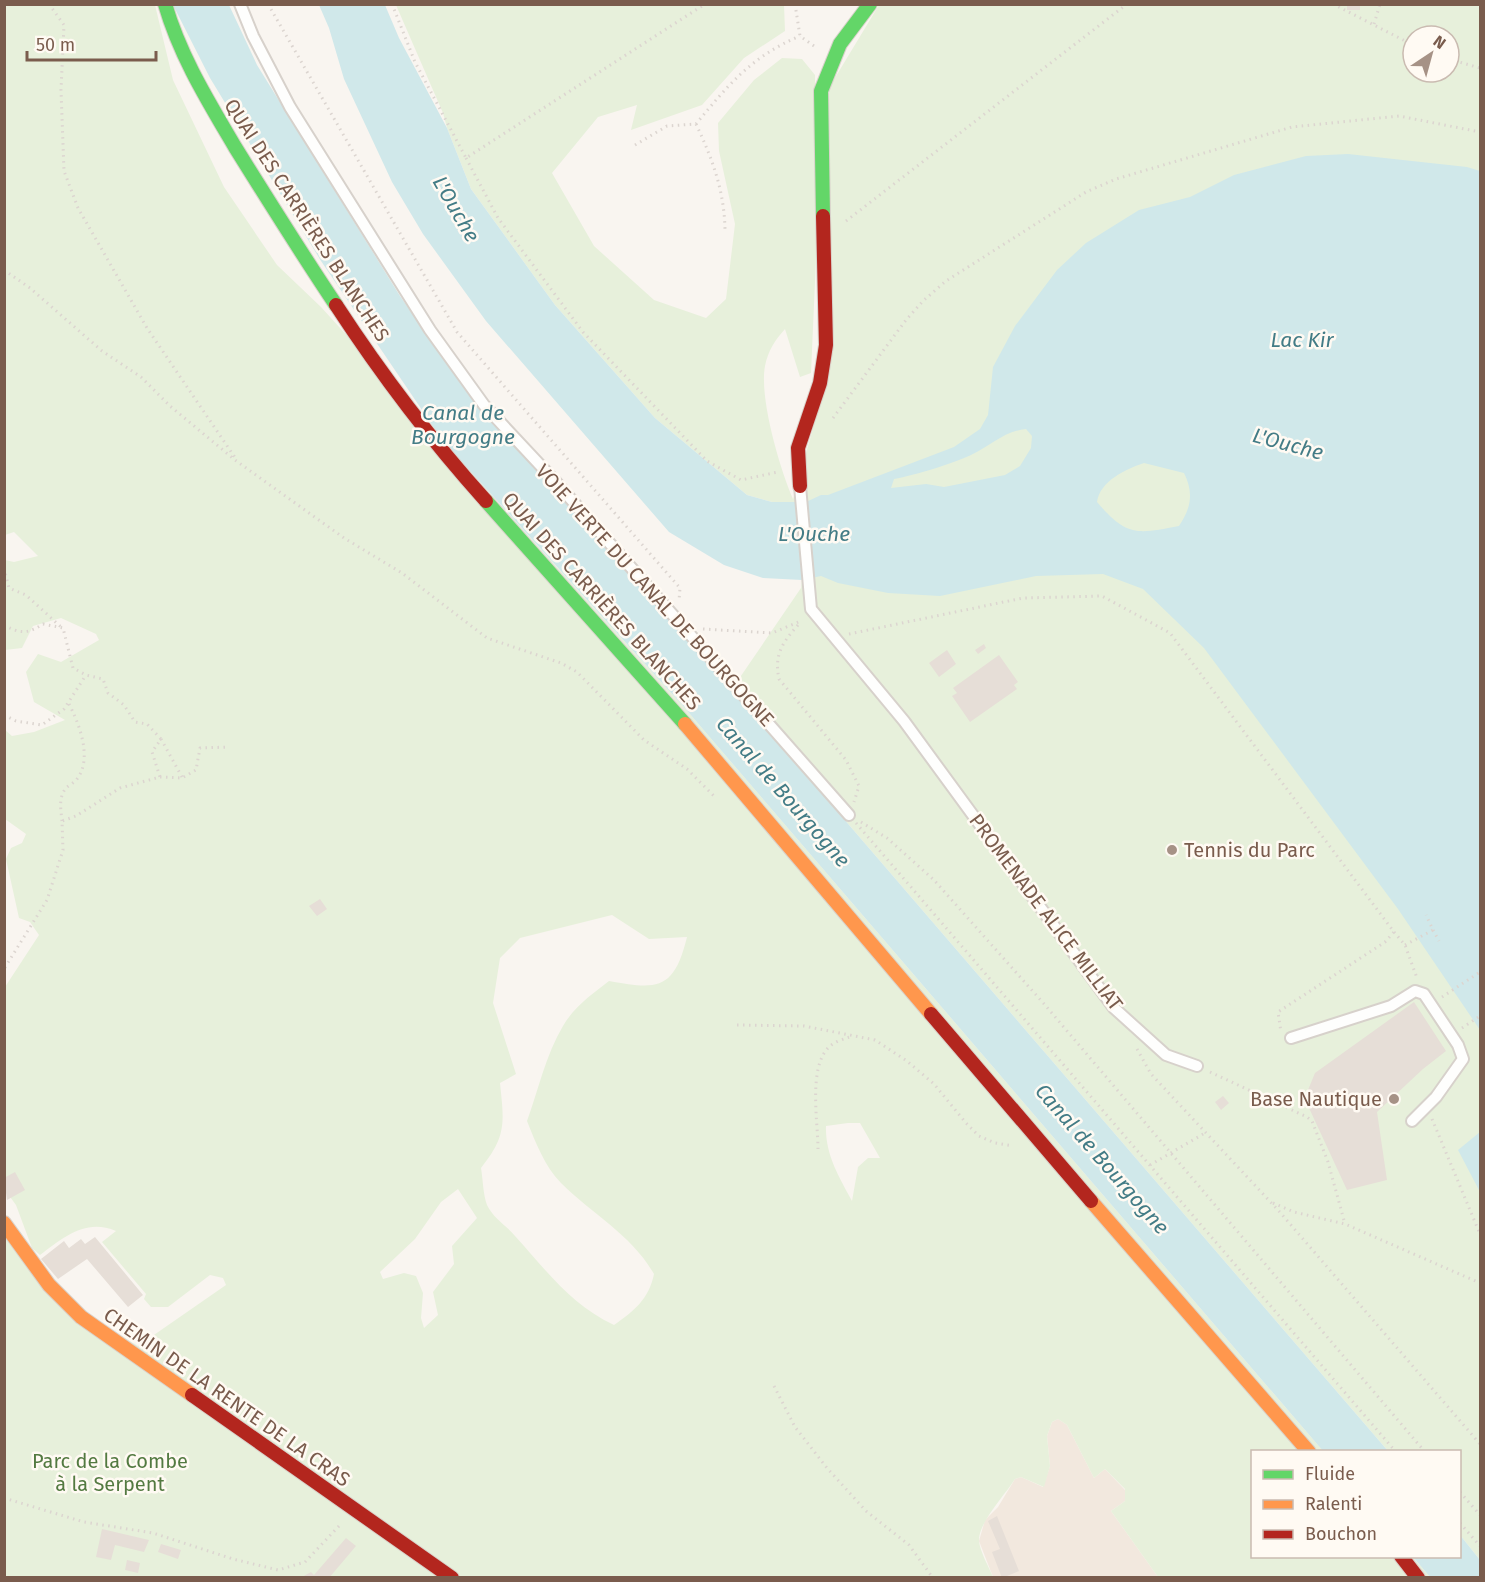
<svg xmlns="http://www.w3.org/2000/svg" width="1485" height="1582" viewBox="0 0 1485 1582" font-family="'Fira Sans',sans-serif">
<rect width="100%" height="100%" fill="#f9f5f0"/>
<!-- residential -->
<path fill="#f2e8de" d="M1058,1419L1067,1425L1094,1478L1105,1469L1125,1490V1501L1111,1511L1158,1577H993L979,1541L985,1520L998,1507L1015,1479L1021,1477L1043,1487L1050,1466L1047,1436L1052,1422Z"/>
<!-- green -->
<path fill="#e7f0db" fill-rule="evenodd" d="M5,5H155L173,80L224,187L277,265L321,307L683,706L1323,1451L1252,1452V1556L1413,1557L1430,1577H1158L1111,1511L1125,1501V1489L1105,1469L1094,1478L1067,1425L1058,1419L1052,1422L1047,1436L1050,1466L1044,1487L1021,1477L1015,1479C1005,1495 978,1523 979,1541C980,1552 989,1567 993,1577H5L4,1225L44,1288L138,1346L226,1285L223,1278L210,1275L168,1307H151L144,1299L146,1294L102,1242L116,1231C86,1218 64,1237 40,1255L32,1248L16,1205L5,1190V987L39,935L30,922L19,918L6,859L11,848L22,843L26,834L5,819V730L12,736L34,732L65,720L34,702L26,672L38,654L61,662L99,640L96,634L61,618L33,626L22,648L5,650V560L14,562L38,556L14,532L5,535ZM612,915L649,939L687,937C674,990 658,990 609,981C592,994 574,1007 563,1026C546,1054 538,1091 527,1121C535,1141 545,1167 561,1183C593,1215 631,1234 654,1274C649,1299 634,1311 614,1325C571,1305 546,1270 515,1236C506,1225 493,1218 487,1205C483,1194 483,1180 481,1168C507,1136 504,1122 500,1083L516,1074L493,1003L500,958L520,938ZM848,1123H860L880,1158H868L858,1167L852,1201C839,1177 825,1154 826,1126ZM458,1189L477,1218L452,1246L454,1264L433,1292L438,1315L424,1328L421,1318L423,1293L416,1276L404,1273L383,1279L380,1272L415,1239L441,1202Z
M396,5H784L785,31L744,58L702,105L631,130L637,105L598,117L552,173L594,246L654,300L706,318L726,299L735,224L719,151L718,123L754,80L782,58L802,59L815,75L816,259L811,373L800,377L785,329C775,340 768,351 765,366C759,398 780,469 793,499L829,372L827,91L879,5H1480V1560L1460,1535V1452L1388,1451L732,689L801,588L802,580L772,502L747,495L655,418L555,305L471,189L447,128L443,113ZM1413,36H1449V72H1413Z"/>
<!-- water -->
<path fill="#d0e8ea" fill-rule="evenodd" d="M173,5H229L257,65L400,296L461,383L593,535L732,689L1388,1451H1323L683,706L443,441L321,261L210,78Z
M319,5H385L399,38L447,128L471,189L555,305L655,418L747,495L772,502H806L821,495H828L954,447L980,429L988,415L993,367L1015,326L1057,270L1086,243L1139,210L1190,197L1234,175L1306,156L1348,154L1467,167L1480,171V1030L1398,909L1204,648L1143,589L1103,574L1036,576L940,596L888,593L838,583L821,576L802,580L763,578L724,565L669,532L486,321L423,234L392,182L344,79L329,28ZM1026,429L1032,436L1031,448L1020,466L1005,475L944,487L926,484L891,488L894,479C916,475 951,464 971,455C991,446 1004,431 1026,429ZM1144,463L1184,473C1194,493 1191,508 1179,526C1137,534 1127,537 1097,502C1100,481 1126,469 1144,463Z
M1480,1132V1192L1458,1150Z
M1460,1535L1480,1560V1577H1430L1413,1557L1460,1556Z"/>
<!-- building -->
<path fill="#e6ded7" d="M1347,4H1360V10H1347Z
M984,644L986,648L978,654L975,650Z
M947,650L956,664L939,677L929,663Z
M999,655L1018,682L1014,685L1017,689L970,722L952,696L957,693L953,688Z
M320,899L327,909L317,916L309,906Z
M1414,1002L1446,1051L1423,1069L1377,1112L1387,1180L1347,1190L1309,1108L1308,1090L1315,1073Z
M1223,1096L1229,1103L1221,1110L1215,1102Z
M15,1172L25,1190L7,1200L4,1178Z
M95,1237L143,1295L128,1307L87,1259L58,1279L41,1259L64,1241L69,1248L81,1239L85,1244Z
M997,1516L1019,1571L1002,1578L992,1552L1000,1549L988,1521Z
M102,1529L149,1540L144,1552L115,1545L111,1560L96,1557Z
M346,1538L356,1546L329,1578H300L311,1572L314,1575Z
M161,1544L181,1550L178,1559L158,1552Z
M127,1560L140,1563L138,1573L125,1570Z"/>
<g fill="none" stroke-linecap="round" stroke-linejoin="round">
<defs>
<path id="lane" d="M240,4L253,36L290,107L430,330L484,405L554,480L849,815
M800,486L811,609L904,721L1114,1008L1166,1055L1197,1066
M1291,1038L1391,1006L1415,991L1424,994L1458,1045L1463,1059L1436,1097L1412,1121"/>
<path id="fast" d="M165,4C180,56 208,101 235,147C268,200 301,253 336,305
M823,216L821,91L840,44L870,4
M486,501L685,724"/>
<path id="slow" d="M685,724L931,1014
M1091,1201L1309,1452
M4,1223L49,1285L81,1317L192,1395"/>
<path id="jam" d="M336,305C381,374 431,440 486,501
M800,486L798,448L820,383L826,345L823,216
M931,1014L1091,1201
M192,1395L452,1578
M1401,1556L1418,1578"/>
</defs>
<!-- lane casing -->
<use href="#lane" stroke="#d7d1cb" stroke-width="14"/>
<!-- fast casing -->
<use href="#fast" stroke="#d9d2cb" stroke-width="16"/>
<!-- slow casing -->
<use href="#slow" stroke="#d9d2cb" stroke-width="16"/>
<!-- jam casing -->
<use href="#jam" stroke="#d9d2cb" stroke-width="16"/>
<!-- path -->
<path stroke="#dcd5d0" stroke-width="3" stroke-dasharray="1.5 4.5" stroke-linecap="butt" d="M49,4L64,25L61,90L64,171L78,208L147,328L236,459
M268,4L457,332L680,588L679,601
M392,4L415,62L466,158L705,4
M795,4L800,36L814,46
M1333,4L1413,45
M1374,24L1380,4
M1449,59L1480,68
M696,124C713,160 725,193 725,233
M635,145L667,126L696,124C728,85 752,56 800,36
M466,158L498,218L583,332L707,461L741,480L778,472
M846,221L1127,4
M4,270L30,288L102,351L141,377L170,406L235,460L344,538L402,573L487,638L561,663L577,672L644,740L687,769L716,798
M833,418L906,320L923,301L946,281L1086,192L1116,179L1292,127L1399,116L1480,132
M4,568L9,588L26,595L61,627
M4,625C20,634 28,634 43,624L63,628L73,668L86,675L103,679L108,693L124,705L135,722L147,724L161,739L152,752L160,777L120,788L76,816L62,821L63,850L47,900L4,969
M798,625C782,643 774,655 779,679L846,760L859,786L854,802
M703,629L772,633L801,621
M849,634L1023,598L1102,596L1170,633L1394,932L1385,942L1278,1012L1281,1032
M4,715L16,721L42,725L64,709L86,675
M161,739L182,777
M160,777L182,778L196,770L200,748L229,747
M62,821C61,810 58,798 66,788C69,785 74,783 77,779C93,758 79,723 68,702
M861,822L887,838L934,880L1045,1005L1425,1452
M856,823L1396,1452
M1433,930L1439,941
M1394,932L1405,945L1417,978
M1405,945L1433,930L1426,915
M1442,997L1480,972
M737,1025L804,1026L875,1040L907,1061L934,1084L966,1123L979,1136L995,1143L1013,1146
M1462,1028L1480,1016
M1137,1049L1151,1074L1278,1210L1480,1444
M1210,1072L1307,1117L1312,1121L1328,1162L1345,1224
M1432,1119L1480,1234
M818,1149C818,1122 808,1067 829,1047C834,1042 843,1039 850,1037
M1150,1165L1205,1133
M1273,1203L1294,1212L1345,1224L1480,1283
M774,1386L795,1427L827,1468L866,1511L909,1545L933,1578
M1460,1492L1480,1515
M4,1498L84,1522L153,1533L233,1559L278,1570L305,1562L339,1526
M1460,1523L1480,1546"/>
<!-- lane -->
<use href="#lane" stroke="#fefefd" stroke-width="10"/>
<!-- fast -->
<use href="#fast" stroke="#63d668" stroke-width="14"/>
<!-- slow -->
<use href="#slow" stroke="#ff974d" stroke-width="14"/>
<!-- jam -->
<use href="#jam" stroke="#b3261e" stroke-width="14"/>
</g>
<!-- markers -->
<g fill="#a69286" stroke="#fffaf3" stroke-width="2">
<circle cx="1172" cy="850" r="6"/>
<circle cx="1394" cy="1099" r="6"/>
</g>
<g text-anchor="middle" stroke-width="5" stroke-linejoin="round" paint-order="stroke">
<!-- street labels -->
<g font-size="20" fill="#7a5c4d" stroke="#fffaf3">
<text transform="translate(307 220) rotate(57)" y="7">QUAI DES CARRIÈRES BLANCHES</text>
<text transform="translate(655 595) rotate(48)" y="7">VOIE VERTE DU CANAL DE BOURGOGNE</text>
<text transform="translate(602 601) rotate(48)" y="7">QUAI DES CARRIÈRES BLANCHES</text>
<text transform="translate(1046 912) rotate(53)" y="7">PROMENADE ALICE MILLIAT</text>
<text transform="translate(227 1397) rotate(35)" y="7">CHEMIN DE LA RENTE DE LA CRAS</text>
</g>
<!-- poi labels -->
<g font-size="20" fill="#7a5c4d" stroke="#fffaf3" text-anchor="start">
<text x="1184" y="857">Tennis du Parc</text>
<text x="1382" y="1106" text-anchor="end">Base Nautique</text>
</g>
<!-- park labels -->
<g font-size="20" fill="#537a41" stroke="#fffaf3">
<text x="110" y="1468">Parc de la Combe<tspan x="110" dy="23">à la Serpent</tspan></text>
</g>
<!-- water labels -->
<g font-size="21" font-style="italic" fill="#437c86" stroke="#fffaf3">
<text transform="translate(456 209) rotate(60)" y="7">L'Ouche</text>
<text x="1302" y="347">Lac Kir</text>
<text x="463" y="420">Canal de<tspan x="463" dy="24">Bourgogne</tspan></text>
<text transform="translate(1288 444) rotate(15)" y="7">L'Ouche</text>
<text x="814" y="541">L'Ouche</text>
<text transform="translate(783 792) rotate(49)" y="7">Canal de Bourgogne</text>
<text transform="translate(1102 1159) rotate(49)" y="7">Canal de Bourgogne</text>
</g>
</g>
<!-- border -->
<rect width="1485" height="1582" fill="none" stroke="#7a5c4d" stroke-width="12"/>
<!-- legend -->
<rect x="1251" y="1450" width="210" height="108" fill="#fffaf3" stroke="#cabbb1" stroke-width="1.5"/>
<rect x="1263" y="1470" width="30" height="9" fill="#63d668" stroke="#cabbb1" stroke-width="1.5"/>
<text x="1305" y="1480" font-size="18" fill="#7a5c4d">Fluide</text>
<rect x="1263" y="1500" width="30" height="9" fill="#ff974d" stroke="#cabbb1" stroke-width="1.5"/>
<text x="1305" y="1510" font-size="18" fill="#7a5c4d">Ralenti</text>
<rect x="1263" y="1530" width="30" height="9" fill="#b3261e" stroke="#cabbb1" stroke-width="1.5"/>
<text x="1305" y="1540" font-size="18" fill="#7a5c4d">Bouchon</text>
<!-- north arrow -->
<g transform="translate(1431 54) rotate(36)"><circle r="28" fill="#fffaf3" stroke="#cabbb1" stroke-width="1.5"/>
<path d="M0-4.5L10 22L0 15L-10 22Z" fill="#a69286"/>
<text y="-9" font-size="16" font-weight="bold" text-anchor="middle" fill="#7a5c4d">N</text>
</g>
<!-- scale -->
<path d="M27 51v9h129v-9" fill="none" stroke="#7a5c4d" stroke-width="3"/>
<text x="36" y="51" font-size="18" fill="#7a5c4d" stroke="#fffaf3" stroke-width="4.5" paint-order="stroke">50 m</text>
</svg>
